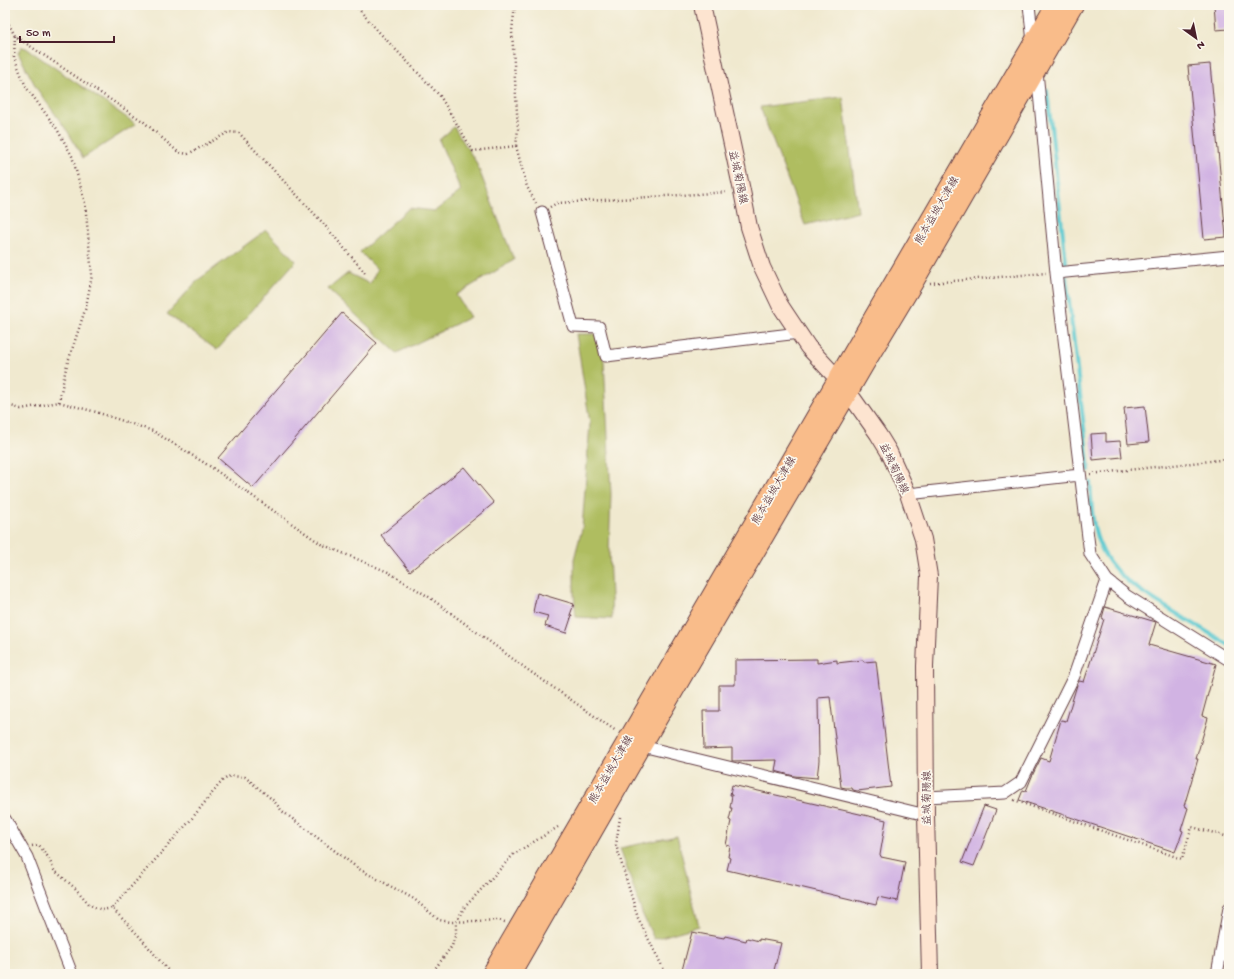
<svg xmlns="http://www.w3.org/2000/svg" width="1234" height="979" viewBox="0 0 1234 979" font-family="'Gochi Hand','Klee One',sans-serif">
<rect width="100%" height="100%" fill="#fbf7ec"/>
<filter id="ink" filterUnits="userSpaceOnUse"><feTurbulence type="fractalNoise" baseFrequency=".025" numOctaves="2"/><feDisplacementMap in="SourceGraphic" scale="8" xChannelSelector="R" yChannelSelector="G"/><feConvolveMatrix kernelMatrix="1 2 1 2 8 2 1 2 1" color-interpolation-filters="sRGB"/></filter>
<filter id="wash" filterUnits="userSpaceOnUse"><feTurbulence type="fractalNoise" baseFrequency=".012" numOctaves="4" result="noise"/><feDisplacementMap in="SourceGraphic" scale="16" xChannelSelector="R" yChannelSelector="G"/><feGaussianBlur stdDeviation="0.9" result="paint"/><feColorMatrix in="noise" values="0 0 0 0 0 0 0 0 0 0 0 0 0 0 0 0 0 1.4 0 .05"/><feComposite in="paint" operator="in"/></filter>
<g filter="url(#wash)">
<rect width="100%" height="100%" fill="#f0e9cf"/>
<path fill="#afbd60" stroke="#7c6e46" d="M22,47L26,48L136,124L83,158L68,132L37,89L18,53Z
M843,97L858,212L805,225L760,107Z
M454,127L476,162L514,260L456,295L470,317L397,353L328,289L348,273L370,284L377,269L360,252L409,208L435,211L461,191L439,140Z
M266,230L296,261L217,350L167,314L198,280Z
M576,334H598L604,361L611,494L609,553L612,619L576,617L574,594V559L582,529L590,423Z
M677,836L699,926L654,939L642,913L620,848Z"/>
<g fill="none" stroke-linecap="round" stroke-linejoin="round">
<path stroke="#5cc9d0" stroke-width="4" d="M1038,5V6
M1047,90L1066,263
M1066,276L1089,470
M1090,482C1092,502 1091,524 1099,543C1113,578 1144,593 1174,612C1192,623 1211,634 1229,645
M1225,974L1229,949"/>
</g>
<g id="blocks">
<path fill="#d1b3e3" d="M1214,5H1229V29L1216,30Z
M1210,64L1226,237L1204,239L1188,66Z
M342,313L377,343L253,488L218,458Z
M1145,406L1149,442L1128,444L1124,408Z
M1106,433V442L1120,441L1122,457L1093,460L1091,434Z
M464,467L494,503L410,571L381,535Z
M537,593L574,604L570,615H572L566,633L545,626L548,616L533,612Z
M1105,607L1156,622L1149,645L1216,664L1202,716L1208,718L1196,759H1198L1184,806L1188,808L1181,830L1183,831L1175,852L1019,800L1023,790L1026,791L1033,774L1041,758L1049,761L1061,720L1066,721L1077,685L1079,681L1084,682L1104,619L1102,618Z
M817,659V663L837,660V663L863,660L864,662L876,661L891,787L857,791L853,790L852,788H846L841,787L830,697L818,698L819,761L817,778L794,776L775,771L777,760L732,761V748L704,749L703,711H719V685H735V660Z
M732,785L886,820L880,855L881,856V857L905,862L897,901L878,897L876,905L727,870L730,858L728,857L730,846L726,845L731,821L729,820L732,808H730L732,795H730Z
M984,806L996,810L974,866L962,862Z
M692,932L724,938L725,936L746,941L747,938L759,941V939L781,943L773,974H681Z"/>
</g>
</g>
<g filter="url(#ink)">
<use href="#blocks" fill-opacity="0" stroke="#633d44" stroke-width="1"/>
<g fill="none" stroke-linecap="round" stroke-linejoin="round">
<g stroke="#633d44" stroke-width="13">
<path id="minor" d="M1029,5L1033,42
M1037,71L1056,273L1090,554L1107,580L1127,596L1229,660
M542,212L573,326L599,327L606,356L799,333
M1056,273L1229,256
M908,494L1080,475
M642,746L926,815
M926,797L1005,793L1021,782L1074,676L1107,580
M5,819L27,857L72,974
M1217,974L1229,908"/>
</g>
<g stroke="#633d44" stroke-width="18">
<path id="secondary" d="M702,5L742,191L749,227L762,267L780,305L808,347L838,379L849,393L878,434L889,452L908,494L923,539L929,576L925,666L926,815L930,974"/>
</g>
<g stroke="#633d44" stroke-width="20">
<path id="primary" d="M491,974L1055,5
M511,974L642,746L865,364L913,284L1074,5"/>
</g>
<path stroke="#633d44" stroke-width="2.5" stroke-dasharray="1 3" stroke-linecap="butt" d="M355,5L378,31L440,96L473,151L516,146L527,187L536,203
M515,5L512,31L518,129L516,146
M5,17L15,36L144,122L178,152L188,154L229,132L239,133L322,222L366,274
M15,36L14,57L26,87L57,129L72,156L85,203L92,275L86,307L66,368L59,402
M550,207L557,203L728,192
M930,283L1046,273
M5,404L21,409L59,402L96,412L153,431L211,467L321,544L388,572L429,597L528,670L616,731
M1090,474L1229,459
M1014,800L1182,859L1192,827L1229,837
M620,817L616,845L638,918L666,974
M32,846L39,845L48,857L54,870L75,888L90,905L102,910L112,908L140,937L171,974
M112,908L189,822L222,781L230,776L245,777L274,801L282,811L359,869L414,899L439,920L451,922L498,920L505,922
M431,974L452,946L456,933V922L464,908L514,854L558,827"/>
<use href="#minor" stroke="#fff" stroke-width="11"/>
<use href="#secondary" stroke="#fde4d0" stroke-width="16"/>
<use href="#primary" stroke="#f9bc8a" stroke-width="18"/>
</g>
</g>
<g text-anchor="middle" stroke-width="3.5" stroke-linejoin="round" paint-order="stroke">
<g font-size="11" fill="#4a1f2b" stroke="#fbf7ec">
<text transform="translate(739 177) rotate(78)" y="4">益城菊陽線</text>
<text transform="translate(936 210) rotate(-60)" y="4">熊本益城大津線</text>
<text transform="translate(895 468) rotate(65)" y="4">益城菊陽線</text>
<text transform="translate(773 490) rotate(-60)" y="4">熊本益城大津線</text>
<text transform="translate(610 769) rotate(-60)" y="4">熊本益城大津線</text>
<text transform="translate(926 798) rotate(-90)" y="4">益城菊陽線</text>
</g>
</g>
<rect width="1234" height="979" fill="none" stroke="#fbf7ec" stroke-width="20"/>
<g transform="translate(1196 38) rotate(147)" stroke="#fbf7ec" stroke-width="3" paint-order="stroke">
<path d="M0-3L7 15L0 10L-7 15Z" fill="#4a1f2b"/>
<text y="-6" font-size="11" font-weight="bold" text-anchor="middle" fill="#4a1f2b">N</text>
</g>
<path d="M20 36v6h94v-6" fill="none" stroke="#4a1f2b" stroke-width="2"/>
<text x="26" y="36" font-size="12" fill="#4a1f2b" stroke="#fbf7ec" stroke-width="3" paint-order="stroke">50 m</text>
</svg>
